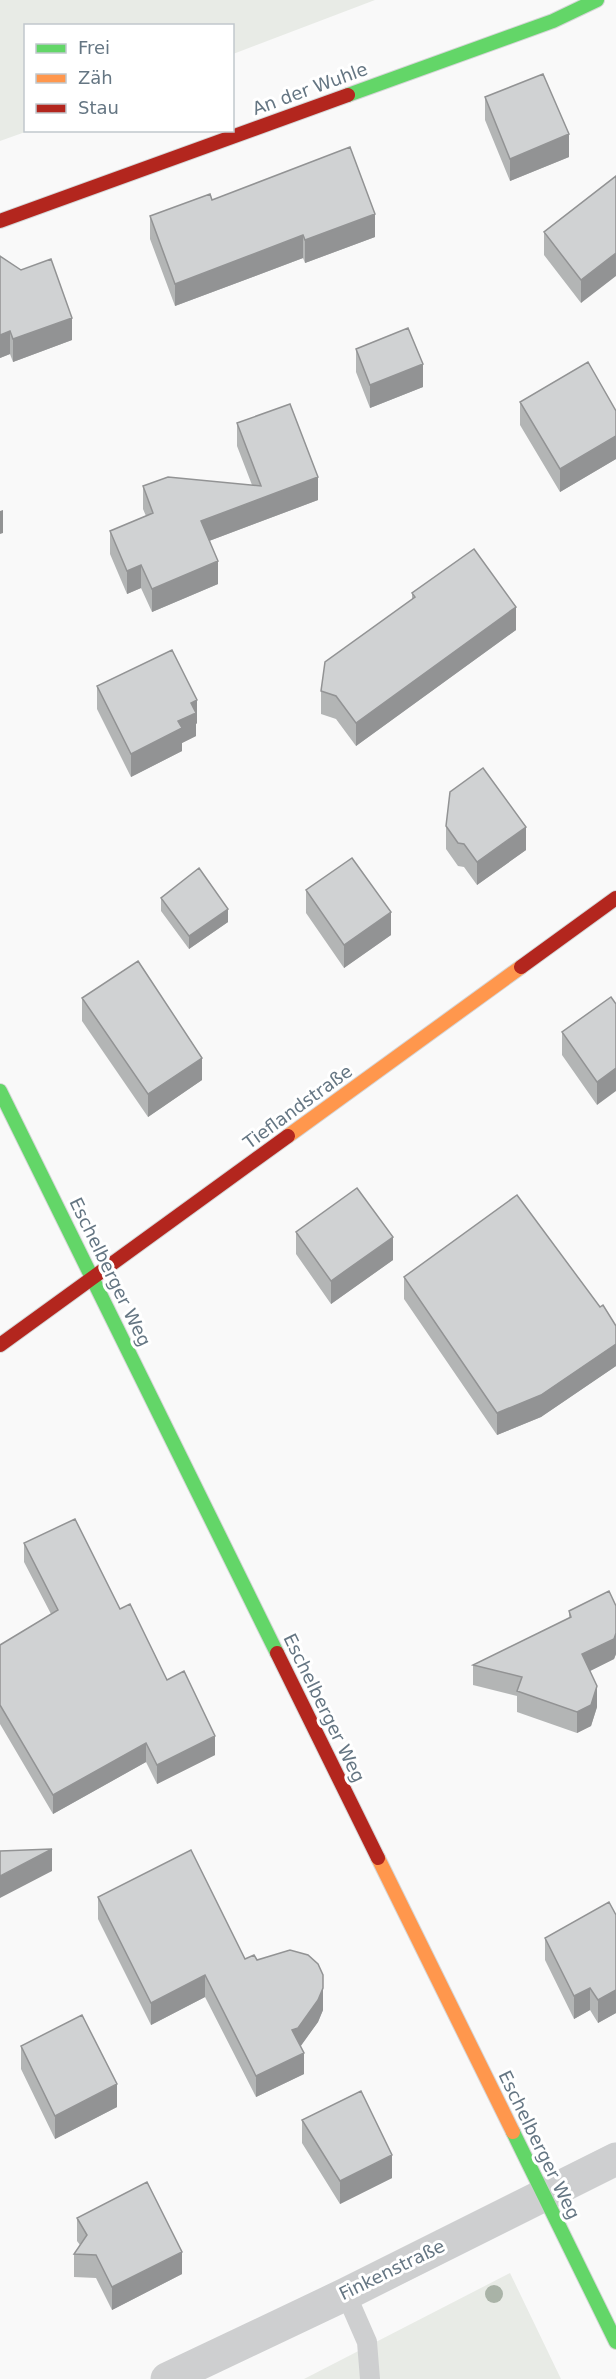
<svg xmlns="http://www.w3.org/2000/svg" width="616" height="2379" viewBox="0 0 616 2379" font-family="'DejaVu Sans',sans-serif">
<rect width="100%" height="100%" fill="#f9f9f9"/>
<path fill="#e8ebe6" d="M0,0H375L233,54L232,26H26V130L28,131L0,141Z
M510,2273L561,2379H304Z"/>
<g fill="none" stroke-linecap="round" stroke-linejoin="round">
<g stroke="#d5d6d7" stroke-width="16">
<path id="fast" d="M348,95L553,21L597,0
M0,1091L277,1653
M513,2132L616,2342"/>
</g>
<g stroke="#d5d6d7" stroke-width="16">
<path id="slow" d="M288,1136L521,967
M378,1858L513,2132"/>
</g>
<g stroke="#d5d6d7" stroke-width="16">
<path id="jam" d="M0,221L348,95
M521,967L616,898
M0,1345L288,1136
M277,1653L378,1858"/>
</g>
<path stroke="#cecfd0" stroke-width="20" d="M346,2294L367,2342L370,2379"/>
<path stroke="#cecfd0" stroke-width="33" d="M167,2379L346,2294L616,2159"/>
<use href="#fast" stroke="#63d668" stroke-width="14"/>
<use href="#slow" stroke="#ff974d" stroke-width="14"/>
<use href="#jam" stroke="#b3261e" stroke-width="14"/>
</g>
<circle fill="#a9b3a7" cx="494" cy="2294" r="9"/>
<path fill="#b3b5b5" d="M485,97L569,157L510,181L485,120Z
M616,176L581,303L544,255V232Z
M212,200L375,237L305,263L303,258L175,306L150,239V216Z
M0,256L72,340L13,362L10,354L0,358Z
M356,349L423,387L370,408L356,372Z
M520,402L616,411V459L560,492L520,425Z
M237,423L318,500L209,541L218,584L152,612L141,588L127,594L110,554V531L146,516L143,509V486L252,485L237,446Z
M412,593L516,630L356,746L336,719L321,714V691L412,599Z
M97,686L197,723L196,724V736L182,743V751L131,777L97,709Z
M446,826L526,850L477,885L464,867L458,866L446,849Z
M306,890L391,935L344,968L306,913Z
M161,898L228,922L189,949L161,911Z
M82,998L202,1080L148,1117L82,1021Z
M616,1004L597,1105L562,1055V1032Z
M296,1232L393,1260L331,1304L296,1254Z
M404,1277L600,1307L616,1326V1366L541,1417L497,1435L404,1299Z
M24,1543L120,1609L215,1755L157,1784L146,1762L53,1814L0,1724V1645L51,1614L24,1562Z
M616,1606V1654L614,1659L590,1671L597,1707L591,1726L577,1733L517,1712V1696L473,1685V1665L569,1619V1611Z
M98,1897L245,1959L257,1960L323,1975V2010L318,2022L300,2046L304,2074L256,2097L205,1997L151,2025L98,1919Z
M616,1915V2013L598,2023L590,2010L574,2019L545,1960V1938Z
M21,2046L117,2107L55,2139L21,2069Z
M302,2120L392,2178L340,2204L302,2143Z
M77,2218L182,2274L112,2310L96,2278L74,2277V2254L80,2245L77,2241Z"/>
<path fill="#929394" d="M569,134V157L510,181V159Z
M375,214V237L305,263V240Z
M303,235V258L175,306V284Z
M616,253V276L581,303V280Z
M72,318V340L13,362V339Z
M10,331V354L0,358V335Z
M423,364V387L370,408V385Z
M616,436V459L560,492V469Z
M318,477V500L201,544V521Z
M3,510V533L0,534V511Z
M218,561V584L152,612V589Z
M141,565V588L127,594V571Z
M516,607V630L356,746V723Z
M197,700V723L196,724V736L182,743V751L131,777V754L178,721L191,703Z
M526,827V850L477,885V862Z
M228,909V922L189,949V936Z
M391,912V935L344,968V945Z
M202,1058V1080L148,1117V1094Z
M616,1068V1091L597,1105V1082Z
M393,1237V1260L331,1304V1281Z
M616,1344V1366L541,1417L497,1435V1413Z
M616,1633V1654L614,1659L582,1675V1654Z
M597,1686V1707L591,1726L577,1733V1712Z
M215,1736V1755L157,1784V1765Z
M146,1743V1762L53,1814V1795Z
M52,1849V1871L0,1898V1876Z
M205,1975V1997L151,2025V2003Z
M323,1988V2010L318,2022L298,2050L292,2030Z
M590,1988V2010L574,2019V1996Z
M616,1990V2013L598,2023V2000Z
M304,2053V2074L256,2097V2076Z
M117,2084V2107L55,2139V2116Z
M392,2155V2178L340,2204V2181Z
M182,2252V2274L112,2310V2287Z"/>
<path fill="#d0d2d3" stroke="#929394" stroke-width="1.5" d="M543,74L569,134L510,159L485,97Z
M350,147L375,214L305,240L303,235L175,284L150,216L210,194L212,200Z
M616,176V253L581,280L544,232Z
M0,256L21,270L51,259L72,318L13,339L10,331L0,335Z
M408,328L423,364L370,385L356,349Z
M588,362L616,411V436L560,469L520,402Z
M290,404L318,477L201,521L218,561L152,589L141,565L127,571L110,531L153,513L143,486L168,477L261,486L237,423Z
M474,549L516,607L356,723L336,696L321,691L325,662L415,597L412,593Z
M172,650L197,700L191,703L196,713L178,721L182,728L131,754L97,686Z
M483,768L526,827L477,862L464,844L458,843L446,826L450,792Z
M352,858L391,912L344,945L306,890Z
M199,868L228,909L189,936L161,898Z
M138,961L202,1058L148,1094L82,998Z
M611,997L616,1004V1068L597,1082L562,1032Z
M357,1188L393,1237L331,1281L296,1232Z
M517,1195L600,1307L603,1305L616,1326V1344L541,1395L497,1413L404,1277Z
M75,1519L120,1609L130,1604L167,1680L184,1671L215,1736L157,1765L146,1743L53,1795L0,1705V1645L58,1610L24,1543Z
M609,1591L616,1606V1633L614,1639L582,1654L597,1686L591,1705L577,1712L517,1691L522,1677L473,1665L571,1617L569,1611Z
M52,1849L0,1876V1851Z
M191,1850L245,1959L254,1955L257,1960L290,1950L308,1955L318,1964L323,1975V1988L318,2000L298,2028L292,2030L304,2053L256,2076L205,1975L151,2003L98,1897Z
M609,1902L616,1915V1990L598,2000L590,1988L574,1996L545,1938Z
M82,2015L117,2084L55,2116L21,2046Z
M361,2091L392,2155L340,2181L302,2120Z
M147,2182L182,2252L112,2287L96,2255L74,2254L87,2235L77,2218Z"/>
<g text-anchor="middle" stroke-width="6" stroke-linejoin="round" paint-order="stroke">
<g font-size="18" fill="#657683" stroke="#fff">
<text transform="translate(310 89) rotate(-20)" y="6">An der Wuhle</text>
<text transform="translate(298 1107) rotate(-36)" y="6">Tieflandstraße</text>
<text transform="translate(110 1272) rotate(64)" y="6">Eschelberger Weg</text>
<text transform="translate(324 1708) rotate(64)" y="6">Eschelberger Weg</text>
<text transform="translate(539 2145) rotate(64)" y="6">Eschelberger Weg</text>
<text transform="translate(392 2270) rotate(-26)" y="6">Finkenstraße</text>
</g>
</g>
<rect x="24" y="24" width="210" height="108" fill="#ffffff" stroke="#c1c8cd" stroke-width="1.5"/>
<rect x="36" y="44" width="30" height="9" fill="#63d668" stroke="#c1c8cd" stroke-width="1.5"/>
<text x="78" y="54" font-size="18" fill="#657683">Frei</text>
<rect x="36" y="74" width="30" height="9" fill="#ff974d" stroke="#c1c8cd" stroke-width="1.5"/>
<text x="78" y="84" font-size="18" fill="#657683">Zäh</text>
<rect x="36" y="104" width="30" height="9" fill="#b3261e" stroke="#c1c8cd" stroke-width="1.5"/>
<text x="78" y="114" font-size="18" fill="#657683">Stau</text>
</svg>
